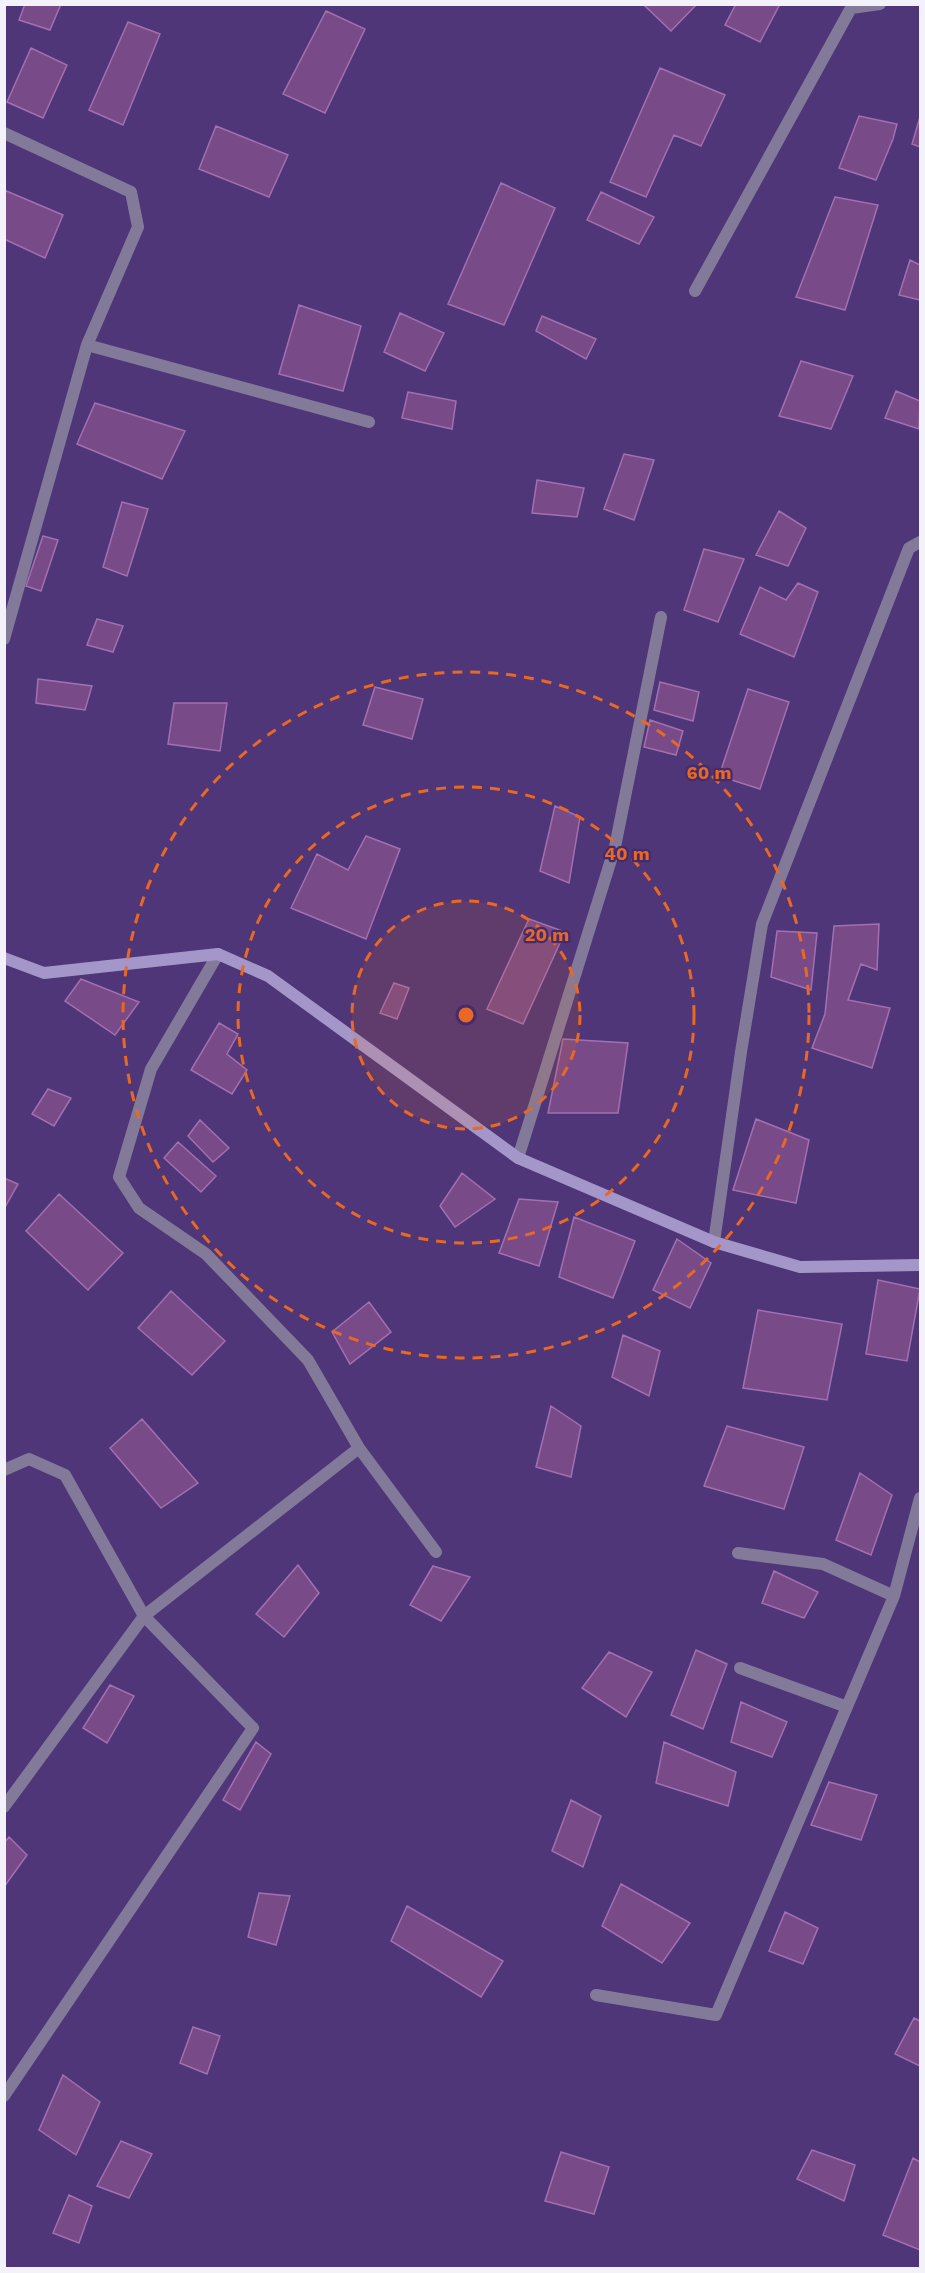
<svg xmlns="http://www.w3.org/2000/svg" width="925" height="2273" viewBox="0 0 925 2273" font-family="'Work Sans',sans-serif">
<rect width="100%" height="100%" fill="#4e3678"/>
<path fill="#794a88" stroke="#a270b1" stroke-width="1.5" d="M25,4H61L50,30L19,20Z
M647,4H697L671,31L645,6Z
M736,4H780L760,42L725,25Z
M326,11L365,29L325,113L283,94Z
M128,22L160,34L123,125L89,110Z
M31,48L67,65L43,118L7,102Z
M660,68L725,95L701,146L674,135L646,197L610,182Z
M859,116L897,124L893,139L876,180L839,168Z
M920,117V147L912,144Z
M216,126L288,155L269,197L199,169Z
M501,183L555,208L504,325L448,304Z
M4,190L63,215L45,258L4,239Z
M601,192L654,217L639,244L587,220Z
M835,197L878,205L845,310L796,297Z
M910,260L920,265V300L899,295Z
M299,305L361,326L343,391L279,374Z
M400,313L444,333L425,371L384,352Z
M542,316L596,339L586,359L536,331Z
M801,361L853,376L831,429L779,416Z
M896,391L920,401L919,429L885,418Z
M408,392L456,401L452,429L402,418Z
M95,403L185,431L162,479L77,444Z
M624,454L654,460L634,520L604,509Z
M537,480L584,488L577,517L532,513Z
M122,502L148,509L127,576L103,567Z
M779,511L806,528L788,566L756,555Z
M43,536L58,540L41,591L26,586Z
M704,549L744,559L718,622L684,610Z
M798,583L818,592L794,657L740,634L760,587L786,600Z
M97,619L123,626L113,652L87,645Z
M38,679L92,686L85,710L36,703Z
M660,682L699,692L693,721L654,710Z
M375,687L423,699L412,739L363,725Z
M748,689L789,702L760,789L719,776Z
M174,703H227L220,751L168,744Z
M650,720L683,731L676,755L644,747Z
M555,806L580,817L569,883L540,871Z
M366,836L400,849L366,939L291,908L317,854L348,870Z
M529,919L565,932L523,1024L487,1009Z
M879,924L877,970L861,964L848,1000L890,1008L872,1068L812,1048L825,1014L834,926Z
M777,931L817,933L811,990L771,977Z
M81,979L139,1002L115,1035L65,1001Z
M394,983L409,988L397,1019L380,1013Z
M219,1023L238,1034L227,1054L247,1070L232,1094L191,1070Z
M563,1039L628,1043L618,1113H548Z
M48,1089L71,1098L54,1126L32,1114Z
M756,1119L809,1140L796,1203L733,1190Z
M200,1120L229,1148L213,1162L188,1136Z
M178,1142L216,1176L201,1192L164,1158Z
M462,1173L495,1199L455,1227L440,1206Z
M4,1178L18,1184L4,1209Z
M59,1194L123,1253L88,1290L26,1231Z
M519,1199L558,1202L539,1266L499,1253Z
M574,1217L635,1241L613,1298L559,1277Z
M677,1239L711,1263L690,1308L653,1290Z
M878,1280L920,1289L907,1361L866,1354Z
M171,1291L225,1341L192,1375L138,1328Z
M369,1302L391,1332L350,1364L332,1332Z
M758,1310L842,1324L827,1400L743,1388Z
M623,1335L660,1351L649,1396L612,1377Z
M551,1406L581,1426L571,1477L536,1467Z
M142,1419L198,1483L161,1508L110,1448Z
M727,1426L804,1447L784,1509L704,1486Z
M860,1473L892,1495L871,1555L836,1540Z
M298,1565L319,1593L284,1637L256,1614Z
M433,1566L470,1577L441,1621L410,1605Z
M774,1571L818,1592L804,1618L762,1603Z
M696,1650L727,1664L703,1729L671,1715Z
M609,1652L652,1672L626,1717L582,1688Z
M110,1685L134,1696L107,1743L83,1728Z
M741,1702L787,1722L772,1757L731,1742Z
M256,1742L271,1754L240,1810L223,1800Z
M664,1742L736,1772L728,1806L656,1783Z
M829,1782L877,1795L861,1840L811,1825Z
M571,1800L601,1816L583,1867L552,1851Z
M9,1837L27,1855L4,1887V1843Z
M621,1884L690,1923L662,1963L602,1926Z
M259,1893L290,1896L276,1945L248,1937Z
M407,1906L503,1961L481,1997L391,1941Z
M785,1912L818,1928L803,1964L769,1951Z
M914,2018L920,2021V2066L895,2054Z
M193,2027L220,2036L207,2074L180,2063Z
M63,2075L100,2102L76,2155L39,2130Z
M121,2141L152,2154L129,2198L97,2186Z
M812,2150L855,2165L844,2201L797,2179Z
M561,2152L609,2167L594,2214L545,2201Z
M913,2158L920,2162V2250L883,2235Z
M69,2195L92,2206L79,2243L53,2233Z"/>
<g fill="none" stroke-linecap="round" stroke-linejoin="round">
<path stroke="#837a9a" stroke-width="12" d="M4,133L131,192L138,227L87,345L4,639
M695,291L851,8L880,4
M87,345L369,422
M218,954L151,1069L119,1177L139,1208L206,1254L308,1360L359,1448L436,1552
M518,1158L615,847L661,617
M714,1242L741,1052L762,924L909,548L920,542
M4,1470L29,1459L65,1475L144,1616L253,1728L4,2096
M738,1553L823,1564L894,1596
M740,1668L847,1707
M4,1807L144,1616L359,1448
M596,1995L716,2015L894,1596L920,1498"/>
<path stroke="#a596c9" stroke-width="12" d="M4,958L44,973L218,954L268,976L518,1158L714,1242L800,1267L920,1265"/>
</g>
<circle cx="466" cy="1015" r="114" fill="#e96824" fill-opacity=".12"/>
<g fill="none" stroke="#e96824" stroke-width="3" stroke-dasharray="10 8">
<circle cx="466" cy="1015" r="114"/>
<circle cx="466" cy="1015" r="228"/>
<circle cx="466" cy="1015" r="343"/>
</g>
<circle cx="466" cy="1015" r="9" fill="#e96824" stroke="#442b6c" stroke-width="3"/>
<g font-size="18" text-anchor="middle" font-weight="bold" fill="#e96824" stroke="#442b6c" stroke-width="4.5" stroke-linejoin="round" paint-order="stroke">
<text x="709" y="779">60 m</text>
<text x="627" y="860">40 m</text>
<text x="547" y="941">20 m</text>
</g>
<rect width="925" height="2273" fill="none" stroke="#f3f1f9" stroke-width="12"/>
</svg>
